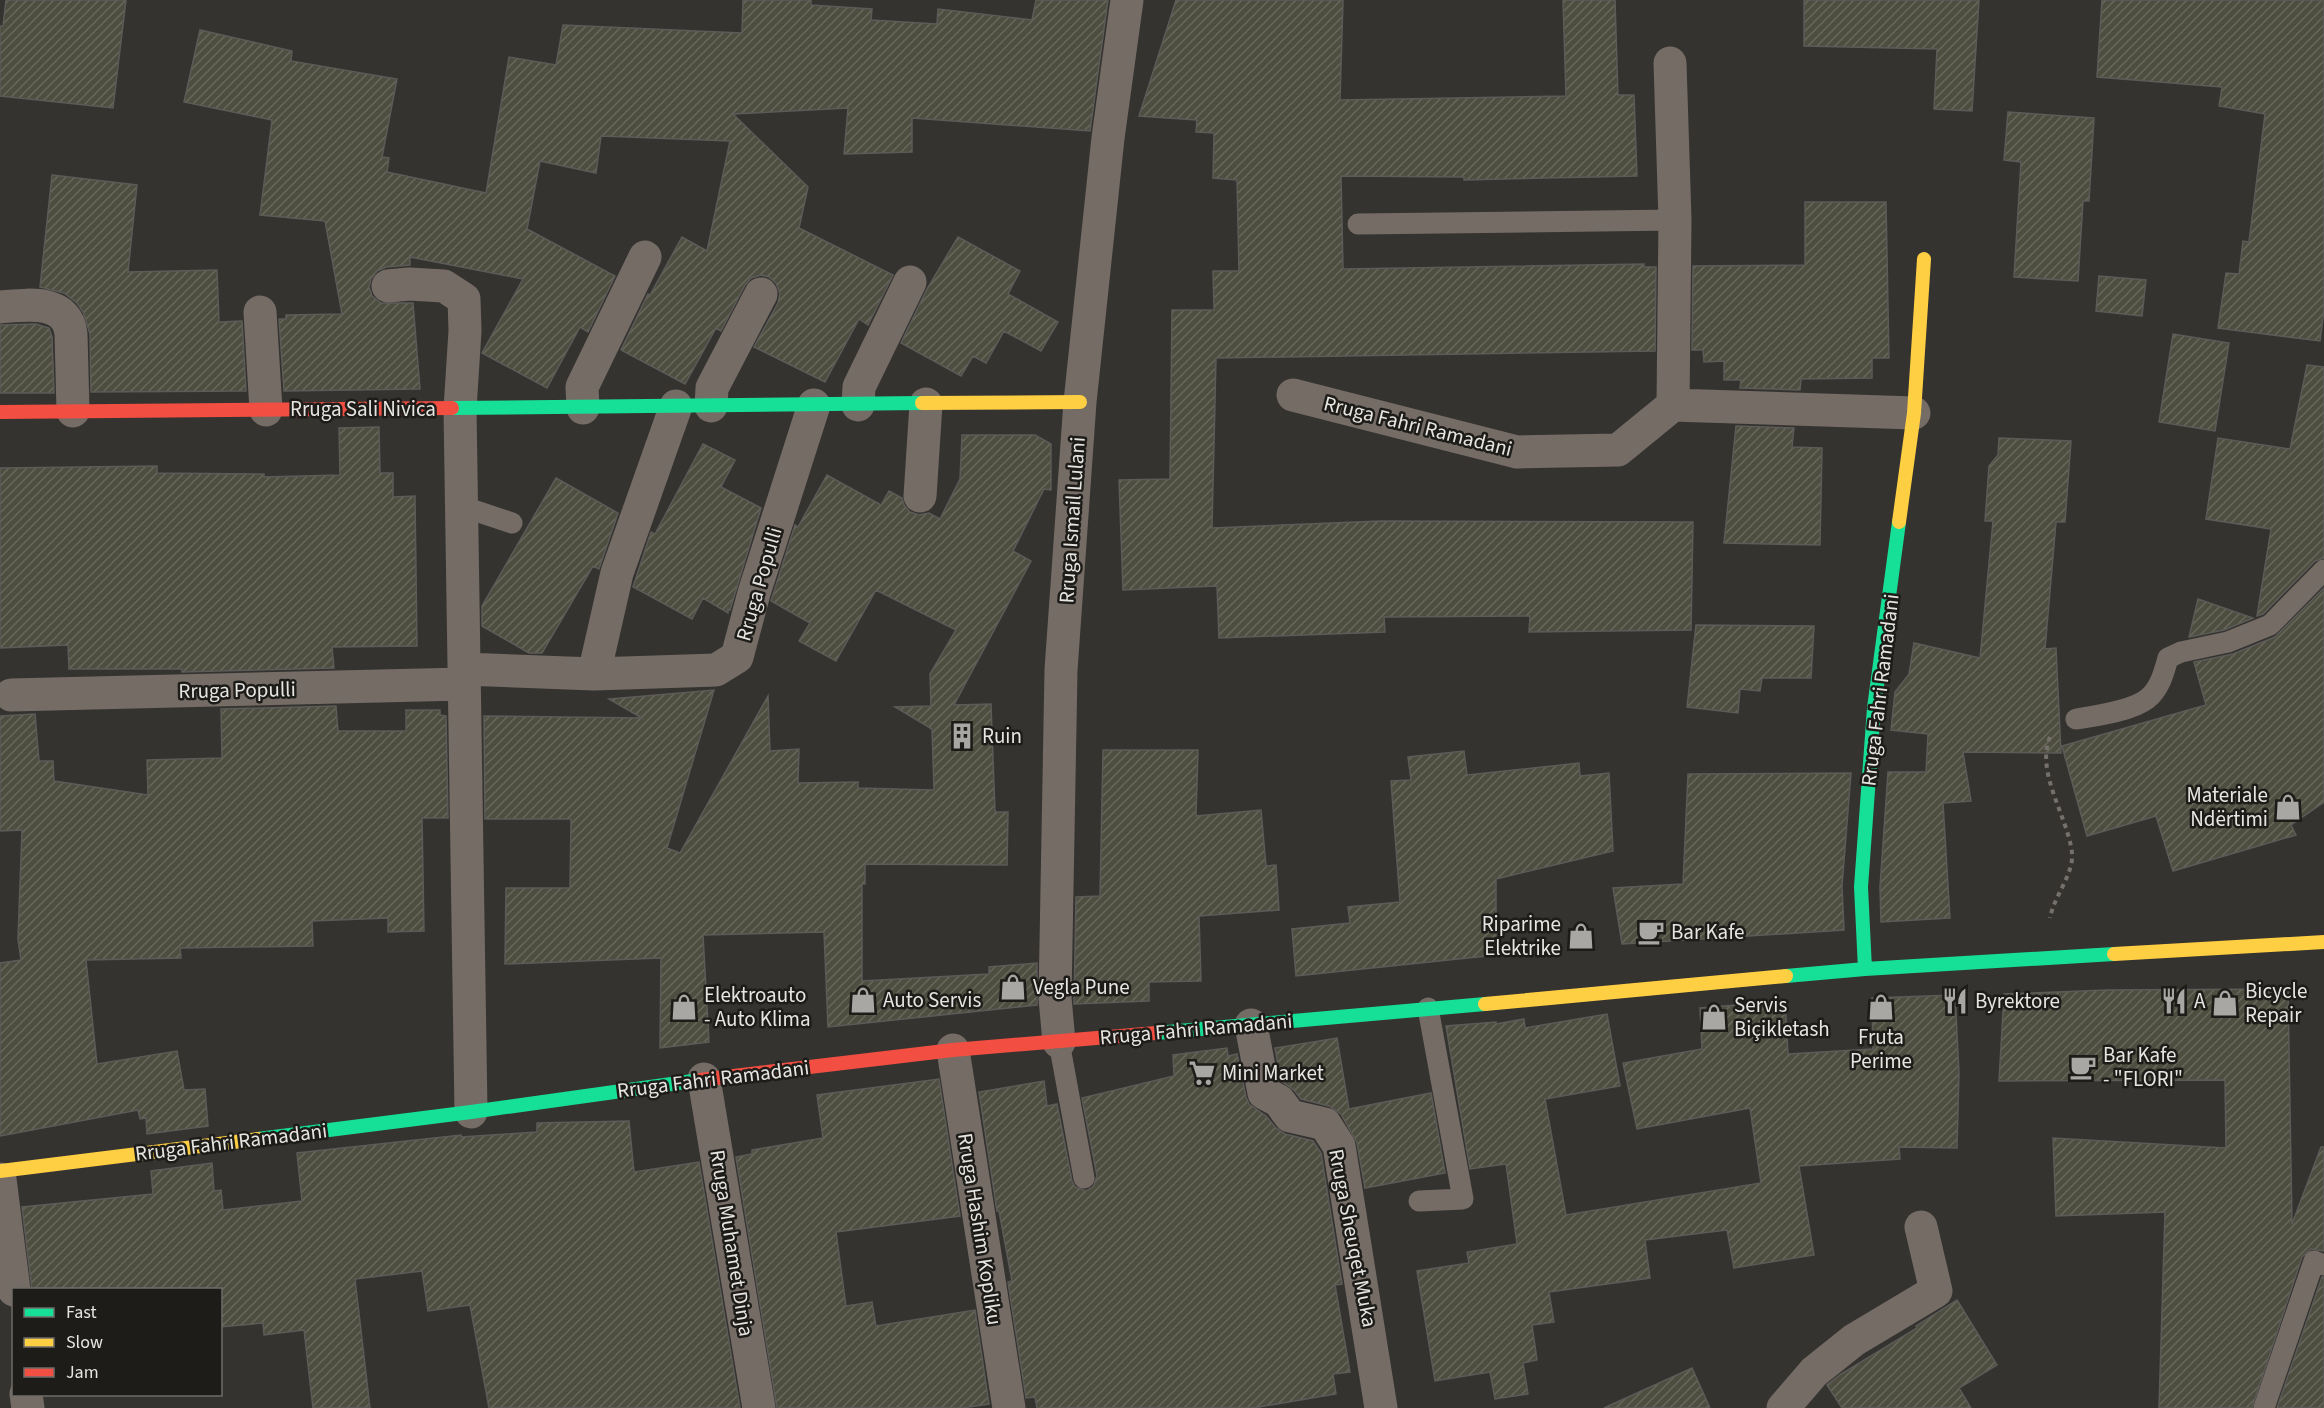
<svg xmlns="http://www.w3.org/2000/svg" width="2324" height="1408" viewBox="0 0 2324 1408" font-family="'Source Sans 3',sans-serif">
<defs>
<pattern id="building-hatch" width="6" height="6" patternUnits="userSpaceOnUse" patternTransform="scale(1.5)"><rect width="6" height="6" fill="#4d4e40"/><path d="M-1 1l2-2M0 6l6-6M5 7l2-2" fill="none" stroke="#67675b"/></pattern>
</defs>
<rect width="100%" height="100%" fill="#353330"/>
<path fill="url(#building-hatch)" stroke="#5c5b58" stroke-width="1.5" d="M6,0H126L113,108L0,96V26H3Z
M743,0H811V5L872,9L871,20L937,24L938,9L1032,20L1036,0H1108L1090,131L912,118V152L844,154L848,108L733,114L808,187L799,228L893,275L868,325L859,319L825,382L754,347L778,303L780,294L776,283L769,277L761,275L751,278L745,285L721,331L716,328L685,384L621,350L648,294L650,295L682,237L707,251L730,141L601,136L596,173L540,161L527,229L615,276L588,332L580,327L547,388L482,353L523,279L410,257V265L386,267L377,271L371,279L369,287L372,296L381,303H413L420,389L284,391L279,319H286V315L342,314L325,221L260,215L272,120L184,102L200,30L292,51L291,61L397,79L382,157L389,158L387,172L486,193L509,57L556,65L563,25L742,33Z
M1176,0H1343L1340,100L1566,96L1563,0H1615L1618,95H1634L1637,176L1464,180V177L1341,176L1343,269L1644,264V267H1656L1655,351L1216,358L1212,528L1380,521L1693,522L1691,630L1529,632L1530,616L1384,617L1385,632L1219,638L1217,586L1123,590L1119,480L1170,479L1172,310H1214L1213,271H1239L1237,180L1213,178L1214,133L1196,132L1197,120L1139,116Z
M1804,0H1979L1972,111L1934,109L1937,49L1804,46Z
M2102,0H2324V310L2320,341L2218,328L2226,273L2239,274L2243,241L2249,242L2265,114L2219,106L2222,87L2097,77Z
M2008,112L2094,118L2089,201H2083L2078,281L2014,277L2021,162L2004,160Z
M52,175L137,185L128,272L217,270L219,322L242,321L246,391L91,392L90,334L83,312L77,303L64,293L40,287Z
M1805,202H1886L1889,358H1872V378L1801,379L1800,390L1740,388L1741,380H1724V361L1704,362L1703,350H1692L1693,266L1805,265Z
M958,237L1020,271L1008,294L1058,322L1041,351L1004,331L986,363L973,356L961,376L901,343L927,289Z
M2099,276L2146,280L2142,316L2096,311Z
M36,324L49,328L52,337L54,393H0V325Z
M2173,334L2229,343L2215,431L2159,422Z
M2307,365L2324,367V558L2315,561L2263,614L2257,616L2271,529L2206,519L2218,438L2290,449Z
M1736,426L1794,428L1792,447L1822,448L1820,545L1724,543Z
M379,427L380,473H393V497L415,496L417,646L332,647L334,668L182,672V669H69L68,645L0,648V468L157,466V473L264,474V477L340,475L339,428Z
M962,435H1035L1051,444V490L1044,489L1013,551L1031,561L954,705L991,704L995,812H1008L1007,865L865,864V884H862V981L989,974V967L1037,963V1005L828,1027L824,932L703,935L709,1042L660,1048L661,958L505,964L506,888H570L571,819H485L484,716L642,718L609,699L714,690L667,848L680,853L768,696L770,751L799,749L798,783L858,782V788L934,790L932,729L895,707L931,706L930,674L956,630L876,590L836,661L799,641L810,623L771,601L795,525L798,527L827,475L881,505L889,491L902,498L904,505L910,512L919,515L929,513L940,519L960,479Z
M1999,438L2071,441L2065,522H2056L2045,649L2056,648L2061,753L1963,752L1971,801L1943,803L1950,918L1881,922L1880,887L1888,772H1926L1928,734L1891,730L1895,692L1909,674L1914,643L1980,658L1993,521H1985L1989,466L1998,455Z
M703,444L735,460L721,487L761,508L730,610L728,609V613L703,598L692,619L633,587L651,532L655,534Z
M556,478L618,513L599,569L593,566L542,653H529L482,626V606Z
M2324,588V802L2291,825L2296,835L2173,871L2156,816L2087,836L2062,746L2206,705L2194,662L2233,654L2275,637Z
M2198,599L2253,618L2224,630L2189,637Z
M1696,625L1814,626L1811,678H1762L1760,691L1740,689L1738,713L1687,707Z
M336,706L338,731H406V710H440V715L446,716L448,818H422L424,931L388,932V918L312,921L313,946L180,948L181,958L86,960L97,1064L177,1051L184,1090L205,1089L208,1126L147,1134L146,1118L140,1119L138,1110L0,1136V963L21,960L18,939L22,830L0,831V716L35,714L39,761H53L54,781L148,795L147,760L222,758L221,709Z
M1103,750H1198L1196,816L1261,810L1266,866L1276,865L1279,910L1199,916L1201,981L1149,982V1001L1074,1004L1076,897L1100,896Z
M1464,751L1467,775L1579,763L1580,776L1609,773L1613,851L1496,879V955L1296,976L1292,929L1350,923L1348,907L1400,902L1391,781L1411,780L1408,757Z
M1851,773L1842,886L1844,930L1622,944L1613,888L1683,884L1688,774Z
M2288,989L2292,1224L2321,1147H2324V1251L2311,1249L2302,1257L2252,1408H2159L2165,1212L2056,1216L2053,1138L2226,1148L2225,1080L1999,1081L2004,994L2107,990Z
M1955,995L1959,1073L1957,1148L1899,1147L1900,1159L1799,1166L1814,1255L1734,1268L1727,1230L1645,1240L1650,1278L1549,1292L1554,1322L1532,1325L1537,1360L1523,1363L1528,1394L1495,1399L1490,1372L1435,1381L1417,1271L1469,1263L1467,1252L1517,1244L1506,1164L1470,1169L1446,1026L1496,1022V1024L1524,1019L1525,1028L1607,1014L1620,1086L1545,1099L1566,1215L1761,1183L1750,1108L1637,1129L1623,1063L1702,1049L1700,1008L1785,1001L1788,1054L1873,1049L1872,998Z
M1337,1038L1349,1109L1431,1093L1445,1173L1365,1188L1357,1143L1341,1114L1329,1106L1301,1099L1294,1090L1281,1081L1275,1048Z
M1227,1048L1228,1056L1237,1054L1246,1097L1249,1104L1266,1116L1275,1127L1285,1134L1313,1141L1321,1153L1342,1284L1335,1285L1350,1372L1333,1374L1336,1394L1253,1408H1037L1035,1397L1026,1398L1008,1282L1012,1281L999,1211H997L979,1092L1044,1081L1047,1106L1057,1104L1072,1181L1075,1187L1086,1191L1093,1187L1097,1176L1082,1098L1174,1076L1173,1055Z
M939,1079L960,1216L836,1232L846,1306L872,1302L876,1326L975,1310L989,1404L963,1408H777L736,1157L752,1154V1150L823,1138L817,1095Z
M629,1121L634,1172L699,1162L740,1408H489L470,1305L428,1311L422,1271L355,1279L370,1408H313L304,1330L264,1335L263,1323L220,1327V1290H32L22,1207L153,1194L151,1171L212,1163L214,1191L221,1190L223,1210L302,1201L297,1153L461,1135V1137L537,1132V1123Z
M2322,1277H2324V1408H2277Z
M1957,1300L1997,1365L1959,1388L1971,1408H1842L1827,1385L1841,1374L1917,1328L1916,1326Z
M1692,1368L1710,1408H1604Z"/>
<g fill="none" stroke-linecap="round" stroke-linejoin="round">
<path stroke="#76706c" stroke-width="4" stroke-dasharray="4.5 4.5" stroke-linecap="butt" d="M2050,737C2035,772 2068,817 2072,853C2074,874 2054,896 2050,918"/>
<path stroke="#756c66" stroke-width="21" d="M1358,224L1675,220
M461,506L512,523
M2076,719C2095,716 2132,711 2147,699C2160,689 2164,672 2168,658L2181,652L2228,642L2270,625L2324,570
M1059,1042L1084,1178
M1419,1201L1463,1199L1428,1008
M2264,1408L2314,1261L2324,1265"/>
<path stroke="#756c66" stroke-width="33" d="M1670,63L1675,220L1673,405L1914,413
M388,286L409,284L444,286L464,299L465,331L460,409L471,1112
M0,307C26,305 67,298 71,334L73,411
M260,312L266,410
M1293,395L1517,452L1618,450L1673,405
M858,405L859,387L910,282
M711,406L712,388L761,294
M583,408L582,387L645,257
M920,496L926,404
M464,669L594,674L716,670L737,657L754,593L814,405
M594,674L617,573L676,406
M11,695L464,684
M1251,1025L1264,1093L1279,1101L1290,1116L1325,1124L1339,1146L1381,1408
M1059,1042L1055,998L1061,670L1080,402L1108,138L1127,0
M953,1050L1009,1408
M704,1079L759,1408
M0,1179L14,1290
M26,1394L28,1408
M1783,1408L1814,1372L1854,1340L1936,1291L1921,1227"/>
<path stroke="#16e098" stroke-width="14" d="M452,408L922,403
M1865,969L1861,887L1874,708L1899,522
M1786,976L1865,969L2114,954
M1156,1033L1485,1004
M258,1139L471,1112L700,1080"/>
<path stroke="#ffcf43" stroke-width="14" d="M922,403L1080,402
M1899,522L1914,413L1924,259
M2114,954L2324,942
M1485,1004L1786,976
M0,1171L258,1139"/>
<path stroke="#f24e42" stroke-width="14" d="M0,412L452,408
M700,1080L953,1050L1156,1033"/>
</g>
<defs>
<g id="building-bare" transform="scale(2.07)"><path d="M-4-6H4V6H1V3H-1V6H-4ZM-2.5-4.3h1.7v1.8h-1.7ZM.8-4.3h1.7v1.8H.8ZM-2.5-1h1.7V.8h-1.7ZM.8-1h1.7V.8H.8Z" fill="#a9a7a3" stroke="#1d1c19" stroke-width="2.5" paint-order="stroke"/></g>
<g id="shop-bare" transform="scale(2.07)"><path d="M-5-2.5h2.3a2.7 3.5 0 0 1 5.4 0H5L5.5 6h-11ZM-1.5-2.5h3a1.5 2.3 0 0 0-3 0Z" fill="#a9a7a3" stroke="#1d1c19" stroke-width="2.5" paint-order="stroke"/></g>
<g id="cafe-bare" transform="scale(2.07)"><path d="M-5.5-4.5H6V0H3Q3 3.5 0 3.5H-2.5Q-5.5 3.5-5.5 0ZM3-3.2v2h1.7v-2ZM-6 4.5H4V6H-6Z" fill="#a9a7a3" stroke="#1d1c19" stroke-width="2.5" paint-order="stroke"/></g>
<g id="restaurant-bare" transform="scale(2.07)"><path d="M-5-6h1v4h1v-4h1v4h1v-4h1v5L-1.5 .5V6h-2V.5L-5-1ZM5-6V6H3V1.5H1.5Q1.5-4 5-6Z" fill="#a9a7a3" stroke="#1d1c19" stroke-width="2.5" paint-order="stroke"/></g>
<g id="supermarket-bare" transform="scale(2.07)"><path d="M-6-5.5h2.5l.6 2H6L4.5 2H-2.5L-4.4-4H-6ZM-1.5 3.2a1.3 1.3 0 1 0 .1 0ZM3 3.2a1.3 1.3 0 1 0 .1 0Z" fill="#a9a7a3" stroke="#1d1c19" stroke-width="2.5" paint-order="stroke"/></g>
</defs>
<g fill-rule="evenodd">
<use href="#building-bare" x="962" y="736"/>
<use href="#shop-bare" x="2288" y="807"/>
<use href="#cafe-bare" x="1651" y="932"/>
<use href="#shop-bare" x="1581" y="936"/>
<use href="#shop-bare" x="1013" y="987"/>
<use href="#shop-bare" x="863" y="1000"/>
<use href="#restaurant-bare" x="1955" y="1001"/>
<use href="#restaurant-bare" x="2174" y="1001"/>
<use href="#shop-bare" x="2225" y="1003"/>
<use href="#shop-bare" x="684" y="1007"/>
<use href="#shop-bare" x="1881" y="1007"/>
<use href="#shop-bare" x="1714" y="1017"/>
<use href="#cafe-bare" x="2083" y="1067"/>
<use href="#supermarket-bare" x="1202" y="1073"/>
</g>
<g text-anchor="middle" stroke-width="5" stroke-linejoin="round" paint-order="stroke">
<g font-size="21" fill="#e7e5e1" stroke="#1d1c19">
<text x="363" y="416">Rruga Sali Nivica</text>
<text transform="translate(1418 426) rotate(14)" y="7">Rruga Fahri Ramadani</text>
<text transform="translate(1072 520) rotate(-86)" y="7">Rruga Ismail Lulani</text>
<text transform="translate(759 584) rotate(-74)" y="7">Rruga Populli</text>
<text transform="translate(237 690) rotate(-1)" y="7">Rruga Populli</text>
<text transform="translate(1880 690) rotate(-83)" y="7">Rruga Fahri Ramadani</text>
<text transform="translate(1196 1029) rotate(-5)" y="7">Rruga Fahri Ramadani</text>
<text transform="translate(713 1079) rotate(-7)" y="7">Rruga Fahri Ramadani</text>
<text transform="translate(231 1142) rotate(-7)" y="7">Rruga Fahri Ramadani</text>
<text transform="translate(980 1229) rotate(81)" y="7">Rruga Hashim Kopliku</text>
<text transform="translate(1353 1238) rotate(79)" y="7">Rruga Sheuqet Muka</text>
<text transform="translate(732 1243) rotate(81)" y="7">Rruga Muhamet Dinja</text>
</g>
<g font-size="21" fill="#e7e5e1" stroke="#1d1c19" text-anchor="start">
<text x="982" y="743">Ruin</text>
<text x="2268" y="802" text-anchor="end">Materiale<tspan x="2268" dy="24">Ndërtimi</tspan></text>
<text x="1561" y="931" text-anchor="end">Riparime<tspan x="1561" dy="24">Elektrike</tspan></text>
<text x="1671" y="939">Bar Kafe</text>
<text x="1033" y="994">Vegla Pune</text>
<text x="2245" y="998">Bicycle<tspan x="2245" dy="24">Repair</tspan></text>
<text x="704" y="1002">Elektroauto<tspan x="704" dy="24">- Auto Klima</tspan></text>
<text x="883" y="1007">Auto Servis</text>
<text x="1975" y="1008">Byrektore</text>
<text x="2194" y="1008">A</text>
<text x="1734" y="1012">Servis<tspan x="1734" dy="24">Biçikletash</tspan></text>
<text x="1881" y="1044" text-anchor="middle">Fruta<tspan x="1881" dy="24">Perime</tspan></text>
<text x="2103" y="1062">Bar Kafe<tspan x="2103" dy="24">- "FLORI"</tspan></text>
<text x="1222" y="1080">Mini Market</text>
</g>
</g>
<rect x="12" y="1288" width="210" height="108" fill="#1d1c19" stroke="#6e6c69" stroke-width="1.5"/>
<rect x="24" y="1308" width="30" height="9" fill="#16e098" stroke="#6e6c69" stroke-width="1.5"/>
<text x="66" y="1318" font-size="18" fill="#e7e5e1">Fast</text>
<rect x="24" y="1338" width="30" height="9" fill="#ffcf43" stroke="#6e6c69" stroke-width="1.5"/>
<text x="66" y="1348" font-size="18" fill="#e7e5e1">Slow</text>
<rect x="24" y="1368" width="30" height="9" fill="#f24e42" stroke="#6e6c69" stroke-width="1.5"/>
<text x="66" y="1378" font-size="18" fill="#e7e5e1">Jam</text>
</svg>
